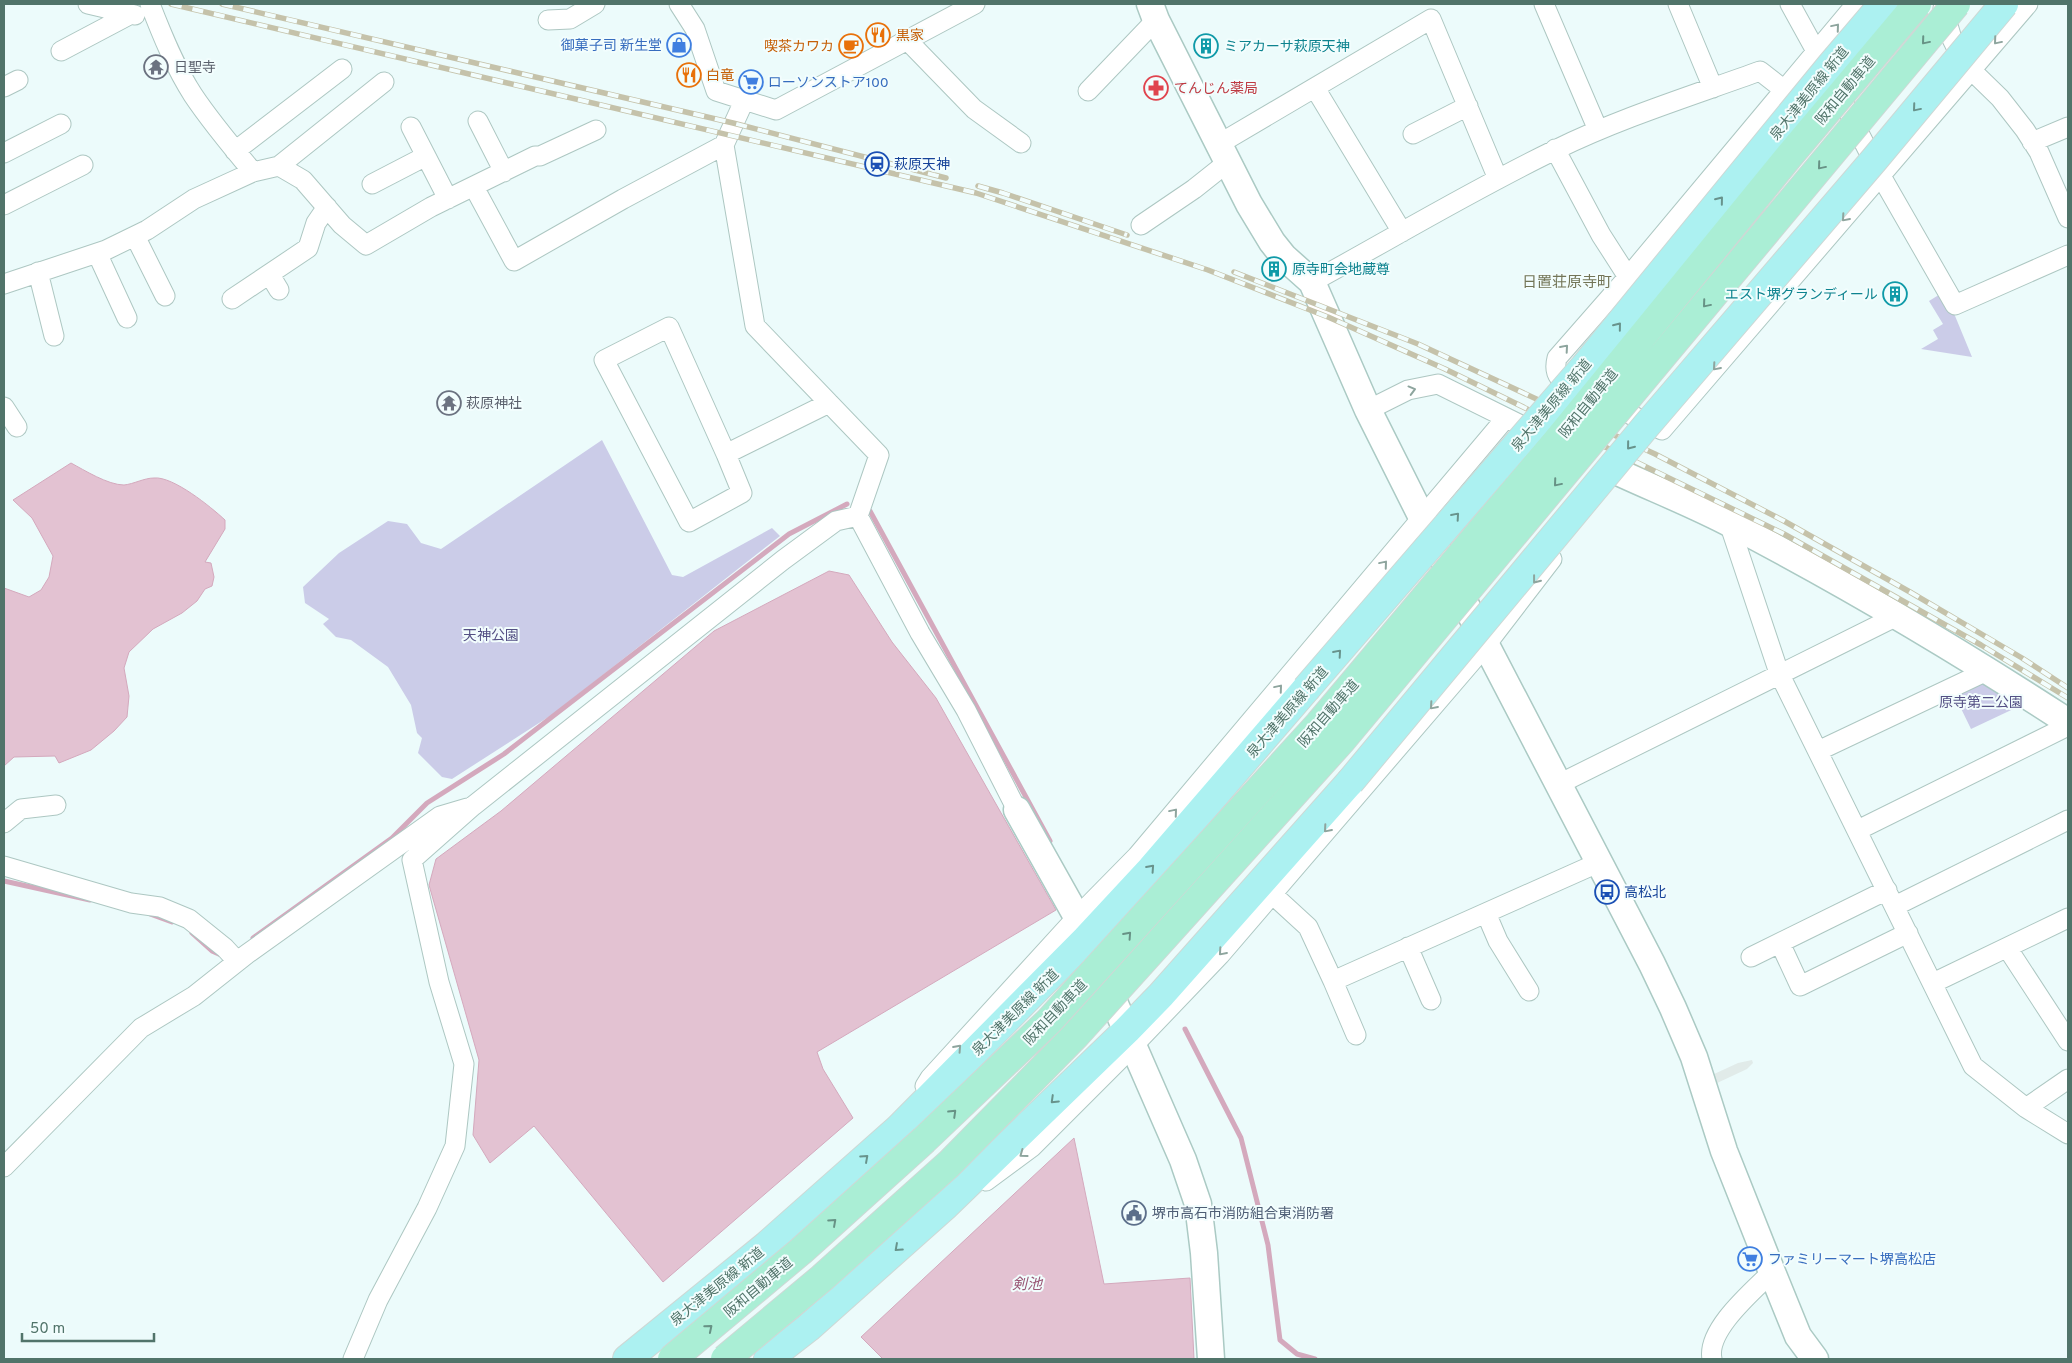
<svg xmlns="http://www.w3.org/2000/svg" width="2072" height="1363" viewBox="0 0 2072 1363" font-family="Overpass,'Noto Sans JP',sans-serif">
<rect width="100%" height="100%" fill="#ecfbfb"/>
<path fill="#e1ebe9" d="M1752,1060L1753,1063L1747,1069L1715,1084L1712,1075L1738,1063Z"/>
<path fill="#cbcce8" d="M1942,293L1953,311L1972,357L1921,349L1938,339L1933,330L1943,324L1929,301Z
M602,440L672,575L683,577L772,528L780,536L553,714L452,779L442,777L418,753L422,738L417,733L411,705L388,667L351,640L336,637L323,624L329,619L305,603L303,587L339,553L388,521L407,524L421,543L441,549Z
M1987,681L2024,704L1971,729L1953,692Z"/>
<path fill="#e3c2d2" stroke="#d4a9bd" d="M71,463C84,470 108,485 124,485C134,484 144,478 154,478C173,476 211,507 225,520V529L205,562L211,563L214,577L212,586L205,589L197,601L182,613L153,629L129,652L124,668L129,696L127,717L114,731L91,750L59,763L55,756L14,757L4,766V588L29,597L41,590L49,577L53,556L32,518L13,500Z
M829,571L849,575L892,642L936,698L1056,910L817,1052L823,1069L853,1118L663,1282L534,1126L490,1163L473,1135L479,1060L429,885L436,859L501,811L714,631Z
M1074,1138L1104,1284L1190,1278L1194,1359H883L861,1337Z"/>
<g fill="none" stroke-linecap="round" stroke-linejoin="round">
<path stroke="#d4a9bd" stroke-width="5" d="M870,511L1050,841
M4,881L90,900
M150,914L172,922
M192,933L212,951L221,955
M253,938L392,838L427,803L504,754L789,534L847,504
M1185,1029L1241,1138L1268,1245L1280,1340L1297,1354L1315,1359"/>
<g stroke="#adc7c2" stroke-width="21">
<path id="street" d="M88,4L135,15
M150,4C162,35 175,67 193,95C211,122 232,147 253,172
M679,4L695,29L716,91L776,110L975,4
M1544,4L1598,130
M1678,4L1713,88
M1790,4L1822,62
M1943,8L1952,39L1964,63L2000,98L2025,130L2039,152L2068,218
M548,20L570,19L595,4
M908,41L974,109L1021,143
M61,51L131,14
M1835,86L1881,176L1955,305L2068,255
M4,87L18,80
M1315,88L1402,232
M1088,91L1156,20
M744,101L724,145L755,326L879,455L858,516L920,633L966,710L1017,810
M478,121L504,172
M411,127L448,199
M1413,134L1468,106
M2032,142L2068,127
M1219,144L1431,19L1498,179
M1555,149L1601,235L1628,277
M235,151L342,69
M4,153L61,124
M279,166L384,82
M372,184L426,156
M474,187L514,261L623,199L724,145
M4,205L83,165
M1141,225L1194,189L1228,162
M135,236L165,296
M97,253L127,318
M38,272L54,336
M270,275L279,290
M1312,282C1393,238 1472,190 1555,150C1620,118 1691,96 1760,71L1783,89
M4,284L106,250L147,230L194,199L253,172L279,166L303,180L342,225L366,245L431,207L535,156H540L596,130
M232,299L308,248L316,223L327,207
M1579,390C1563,382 1552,378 1557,358L1628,277L1856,4
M1609,404L1662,430L2028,4
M4,407L17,427
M1368,410L1408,390L1438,384L1539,434
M726,454L669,327L604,360L689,522L742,493L726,454L829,403
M1729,523L1779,673L1973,1066L2026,1108L2068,1134
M1818,751L1989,670
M1559,784L1895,617
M4,823L21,809L56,805
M1858,830L2068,726
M4,866L131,903L160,907L189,919L225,948L237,961
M1272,894L1308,927L1333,981L1600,862
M1895,906L2068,820
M1486,913L1498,941L1529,991
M1780,943L1800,986L1908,933
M1408,947L1431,1000
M2008,949L2068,1041
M1751,957L1887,890
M1333,981L1356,1035
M1933,983L2068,918
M925,1086L930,1078L1077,917L1137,856L1505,419
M2026,1108L2068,1079
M4,1167L141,1028L194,996L247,954L440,816L467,808
M986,1181L1032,1147L1133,1046L1220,955L1486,645L1552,559
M353,1359L378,1300L427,1208L455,1146L464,1064L439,982L412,860L473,806L783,560L836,521L858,516
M1712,1359C1706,1330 1753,1291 1772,1272"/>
</g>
<g stroke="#abcac4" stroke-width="29">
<path id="secondary" d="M1150,4L1156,20L1249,204L1272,242L1284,257L1312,282L1368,410L1486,645L1652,964L1673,1008L1694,1057L1724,1151L1772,1272L1798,1336L1815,1359
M1620,473C1657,490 1695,505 1731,524C1846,584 1959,651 2068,722
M1017,810L1077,917L1183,1160L1198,1204L1204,1253L1211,1359"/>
</g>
<g stroke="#ced8d5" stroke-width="30">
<path id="primary" d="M627,1359L766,1246L898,1129L1086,939L1151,869L1306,689
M768,1359L808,1328L946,1205L1127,1030L1161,995L1350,782"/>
</g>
<use href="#street" stroke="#fff" stroke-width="19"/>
<use href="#secondary" stroke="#fff" stroke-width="26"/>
<use href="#primary" stroke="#acf1f1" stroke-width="28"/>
<g stroke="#c5c2aa" stroke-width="5.5">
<path id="rail" d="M171,4L976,193L1208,270L1328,317L1445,369L1784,534L1981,645L2068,698
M222,4L733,123L946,178
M978,186L1003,193L1127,235
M1234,272L1418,344L1655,454L1784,521L1910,592L2022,658L2068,688"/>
</g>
<use href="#rail" stroke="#f2fdfd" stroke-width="4" stroke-dasharray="11" stroke-linecap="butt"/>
<g stroke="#ced8d5" stroke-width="30" stroke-linecap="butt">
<path id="primary-bridge" d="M1306,689L1584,367L1831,65L1883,4
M1350,782L1646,426L1874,160L2004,4"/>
</g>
<g stroke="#ced8d5" stroke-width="30" stroke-linecap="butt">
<path id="highway-bridge" d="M672,1359L801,1251L924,1140L1049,1021L1319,724L1556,442L1790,155L1917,4
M725,1359L822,1278L949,1164L1075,1036L1342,740L1956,4"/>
</g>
<use href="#primary-bridge" stroke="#acf1f1" stroke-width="28"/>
<use href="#highway-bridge" stroke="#aaeed5" stroke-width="28"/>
</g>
<defs><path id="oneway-chevron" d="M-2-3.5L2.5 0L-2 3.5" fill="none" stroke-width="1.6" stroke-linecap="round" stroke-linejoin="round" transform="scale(1.25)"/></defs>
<g stroke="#8ea59e">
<use href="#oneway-chevron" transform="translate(1836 27) rotate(-50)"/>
<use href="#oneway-chevron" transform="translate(1997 41) rotate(130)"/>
<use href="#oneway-chevron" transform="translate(1845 218) rotate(131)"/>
<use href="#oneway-chevron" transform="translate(1565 348) rotate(-49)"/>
<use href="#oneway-chevron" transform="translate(1716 367) rotate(131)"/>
<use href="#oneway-chevron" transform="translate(1412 390) rotate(-15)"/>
<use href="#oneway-chevron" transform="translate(1384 564) rotate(-50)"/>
<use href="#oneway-chevron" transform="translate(1536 580) rotate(128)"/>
<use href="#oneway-chevron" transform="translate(1279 688) rotate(-50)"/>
<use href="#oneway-chevron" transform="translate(1433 706) rotate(131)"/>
<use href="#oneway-chevron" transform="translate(1174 812) rotate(-50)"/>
<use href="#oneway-chevron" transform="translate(1327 829) rotate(131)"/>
<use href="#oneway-chevron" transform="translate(1222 952) rotate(131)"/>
<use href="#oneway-chevron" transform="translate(958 1048) rotate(-48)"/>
<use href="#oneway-chevron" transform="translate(1023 1154) rotate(144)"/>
</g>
<g stroke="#679285">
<use href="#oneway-chevron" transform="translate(1925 41) rotate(130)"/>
<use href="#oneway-chevron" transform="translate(1821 166) rotate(130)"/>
<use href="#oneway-chevron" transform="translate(1706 304) rotate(130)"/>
<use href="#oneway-chevron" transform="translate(1557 483) rotate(130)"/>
<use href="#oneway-chevron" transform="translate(1128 935) rotate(-48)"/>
<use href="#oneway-chevron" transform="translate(953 1113) rotate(-44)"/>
<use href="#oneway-chevron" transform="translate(833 1222) rotate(-42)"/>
<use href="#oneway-chevron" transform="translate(709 1328) rotate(-40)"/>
</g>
<g stroke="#68938c">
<use href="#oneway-chevron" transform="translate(1916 108) rotate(130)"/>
<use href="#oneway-chevron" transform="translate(1720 200) rotate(-51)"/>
<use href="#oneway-chevron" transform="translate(1618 326) rotate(-51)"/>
<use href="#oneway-chevron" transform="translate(1630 446) rotate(129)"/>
<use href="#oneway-chevron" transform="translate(1456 516) rotate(-49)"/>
<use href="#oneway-chevron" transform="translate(1338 653) rotate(-49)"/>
<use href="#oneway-chevron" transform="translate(1151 868) rotate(-48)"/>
<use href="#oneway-chevron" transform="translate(1054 1100) rotate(136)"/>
<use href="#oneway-chevron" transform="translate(865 1158) rotate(-42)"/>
<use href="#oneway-chevron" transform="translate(898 1248) rotate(138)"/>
</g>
<defs>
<g id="restaurant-ring" transform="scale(1.25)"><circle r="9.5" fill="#f2fdfd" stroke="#e8710a" stroke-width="1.5"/><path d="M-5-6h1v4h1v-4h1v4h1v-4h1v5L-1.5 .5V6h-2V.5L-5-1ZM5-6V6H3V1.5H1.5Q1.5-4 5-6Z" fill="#e8710a"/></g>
<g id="shop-ring" transform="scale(1.25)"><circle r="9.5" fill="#f2fdfd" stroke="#3f7fe0" stroke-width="1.5"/><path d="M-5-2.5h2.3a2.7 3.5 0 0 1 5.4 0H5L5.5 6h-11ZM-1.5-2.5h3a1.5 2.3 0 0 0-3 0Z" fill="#3f7fe0"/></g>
<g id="cafe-ring" transform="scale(1.25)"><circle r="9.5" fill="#f2fdfd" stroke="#e8710a" stroke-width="1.5"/><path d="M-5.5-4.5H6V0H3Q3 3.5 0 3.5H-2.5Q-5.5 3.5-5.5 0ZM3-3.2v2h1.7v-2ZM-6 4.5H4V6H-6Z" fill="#e8710a"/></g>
<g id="building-ring" transform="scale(1.25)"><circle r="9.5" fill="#f2fdfd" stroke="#0f9aa8" stroke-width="1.5"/><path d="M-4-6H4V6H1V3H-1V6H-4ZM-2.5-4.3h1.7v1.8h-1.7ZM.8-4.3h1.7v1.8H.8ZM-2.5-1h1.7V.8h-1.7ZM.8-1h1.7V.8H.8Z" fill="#0f9aa8"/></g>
<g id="temple-ring" transform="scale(1.25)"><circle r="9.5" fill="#f2fdfd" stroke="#6b7280" stroke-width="1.5"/><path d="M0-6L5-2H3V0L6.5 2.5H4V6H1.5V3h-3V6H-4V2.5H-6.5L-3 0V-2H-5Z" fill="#6b7280"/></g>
<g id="supermarket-ring" transform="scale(1.25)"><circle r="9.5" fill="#f2fdfd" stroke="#3f7fe0" stroke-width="1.5"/><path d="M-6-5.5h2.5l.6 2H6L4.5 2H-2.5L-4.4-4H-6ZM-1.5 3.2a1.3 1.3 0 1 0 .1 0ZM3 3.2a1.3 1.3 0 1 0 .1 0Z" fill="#3f7fe0"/></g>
<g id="pharmacy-ring" transform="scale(1.25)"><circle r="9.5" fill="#f2fdfd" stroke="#e0444e" stroke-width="1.5"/><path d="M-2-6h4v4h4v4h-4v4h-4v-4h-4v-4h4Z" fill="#e0444e"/></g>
<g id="station-ring" transform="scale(1.25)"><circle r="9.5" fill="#f2fdfd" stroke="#1a4fb4" stroke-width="1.5"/><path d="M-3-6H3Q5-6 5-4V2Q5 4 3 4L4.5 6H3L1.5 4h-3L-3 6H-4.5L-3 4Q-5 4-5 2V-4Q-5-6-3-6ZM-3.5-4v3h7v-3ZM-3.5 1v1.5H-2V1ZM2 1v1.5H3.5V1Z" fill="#1a4fb4"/></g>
<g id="bus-ring" transform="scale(1.25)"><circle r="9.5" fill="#f2fdfd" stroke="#1a4fb4" stroke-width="1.5"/><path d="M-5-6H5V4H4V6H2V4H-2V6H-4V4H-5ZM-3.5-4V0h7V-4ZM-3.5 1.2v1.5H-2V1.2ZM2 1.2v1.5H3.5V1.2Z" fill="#1a4fb4"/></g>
<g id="civic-ring" transform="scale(1.25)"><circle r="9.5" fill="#f2fdfd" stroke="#5c6f8a" stroke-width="1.5"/><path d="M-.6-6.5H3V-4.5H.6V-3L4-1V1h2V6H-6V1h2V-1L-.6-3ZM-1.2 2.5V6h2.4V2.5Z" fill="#5c6f8a"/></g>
</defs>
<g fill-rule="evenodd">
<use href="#restaurant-ring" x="878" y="35"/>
<use href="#shop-ring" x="679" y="45"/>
<use href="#cafe-ring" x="851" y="46"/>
<use href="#building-ring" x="1206" y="46"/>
<use href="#temple-ring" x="156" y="67"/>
<use href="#restaurant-ring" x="689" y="75"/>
<use href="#supermarket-ring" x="751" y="82"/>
<use href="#pharmacy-ring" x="1156" y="88"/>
<use href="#station-ring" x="877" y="164"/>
<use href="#building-ring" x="1274" y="269"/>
<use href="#building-ring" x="1895" y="294"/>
<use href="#temple-ring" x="449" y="403"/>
<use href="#bus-ring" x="1607" y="892"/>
<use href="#civic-ring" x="1134" y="1213"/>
<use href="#supermarket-ring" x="1750" y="1259"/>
</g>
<g text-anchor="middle" stroke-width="4" stroke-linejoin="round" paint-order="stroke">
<g font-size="14" fill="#c56008" stroke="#f2fdfd" text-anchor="start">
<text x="896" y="40">黒家</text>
<text x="834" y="51" text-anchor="end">喫茶カワカ</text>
<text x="706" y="80">白竜</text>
</g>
<g font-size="14" fill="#366cbe" stroke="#f2fdfd" text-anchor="start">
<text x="662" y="50" text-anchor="end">御菓子司 新生堂</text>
<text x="768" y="87">ローソンストア100</text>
<text x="1768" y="1264">ファミリーマート堺高松店</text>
</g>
<g font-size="14" fill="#0d838f" stroke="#f2fdfd" text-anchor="start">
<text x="1224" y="51">ミアカーサ萩原天神</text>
<text x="1292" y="274">原寺町会地蔵尊</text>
<text x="1878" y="299" text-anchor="end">エスト堺グランディール</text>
</g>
<g font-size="14" fill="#5b616d" stroke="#f2fdfd" text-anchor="start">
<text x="174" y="72">日聖寺</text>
<text x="466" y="408">萩原神社</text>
</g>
<g font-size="14" fill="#be3a42" stroke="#f2fdfd" text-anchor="start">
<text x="1174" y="93">てんじん薬局</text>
</g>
<g font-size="14" fill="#51746a" stroke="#f2fdfd">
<text transform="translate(1845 90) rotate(-50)" y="5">阪和自動車道</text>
<text transform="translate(1809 93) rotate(-51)" y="5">泉大津美原線 新道</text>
<text transform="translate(1588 403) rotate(-51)" y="5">阪和自動車道</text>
<text transform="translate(1551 405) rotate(-50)" y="5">泉大津美原線 新道</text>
<text transform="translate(1287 712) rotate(-49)" y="5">泉大津美原線 新道</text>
<text transform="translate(1328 713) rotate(-49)" y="5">阪和自動車道</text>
<text transform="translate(1015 1012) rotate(-45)" y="5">泉大津美原線 新道</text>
<text transform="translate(1055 1012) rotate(-46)" y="5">阪和自動車道</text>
<text transform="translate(717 1286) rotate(-39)" y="5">泉大津美原線 新道</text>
<text transform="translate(758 1287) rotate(-40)" y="5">阪和自動車道</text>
</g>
<g font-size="14" fill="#164399" stroke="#f2fdfd" text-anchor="start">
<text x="894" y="169">萩原天神</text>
<text x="1624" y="897">高松北</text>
</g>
<g font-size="14" fill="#545084" stroke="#f2fdfd">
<text x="491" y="640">天神公園</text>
<text x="1981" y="707">原寺第二公園</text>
</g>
<g font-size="14" fill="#4e5e75" stroke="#f2fdfd" text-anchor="start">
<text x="1152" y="1218">堺市高石市消防組合東消防署</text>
</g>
<g font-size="15" fill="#737557" stroke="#f2fdfd">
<text x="1567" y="287">日置荘原寺町</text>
</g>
<g font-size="15" font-style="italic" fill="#995775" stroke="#f2fdfd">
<text x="1027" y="1289">剣池</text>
</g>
</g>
<rect width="2072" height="1363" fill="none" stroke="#51746a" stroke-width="10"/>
<path d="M22 1333v8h132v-8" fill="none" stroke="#51746a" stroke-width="2.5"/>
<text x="30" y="1333" font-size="15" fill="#51746a" stroke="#f2fdfd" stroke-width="4" paint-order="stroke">50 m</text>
</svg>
